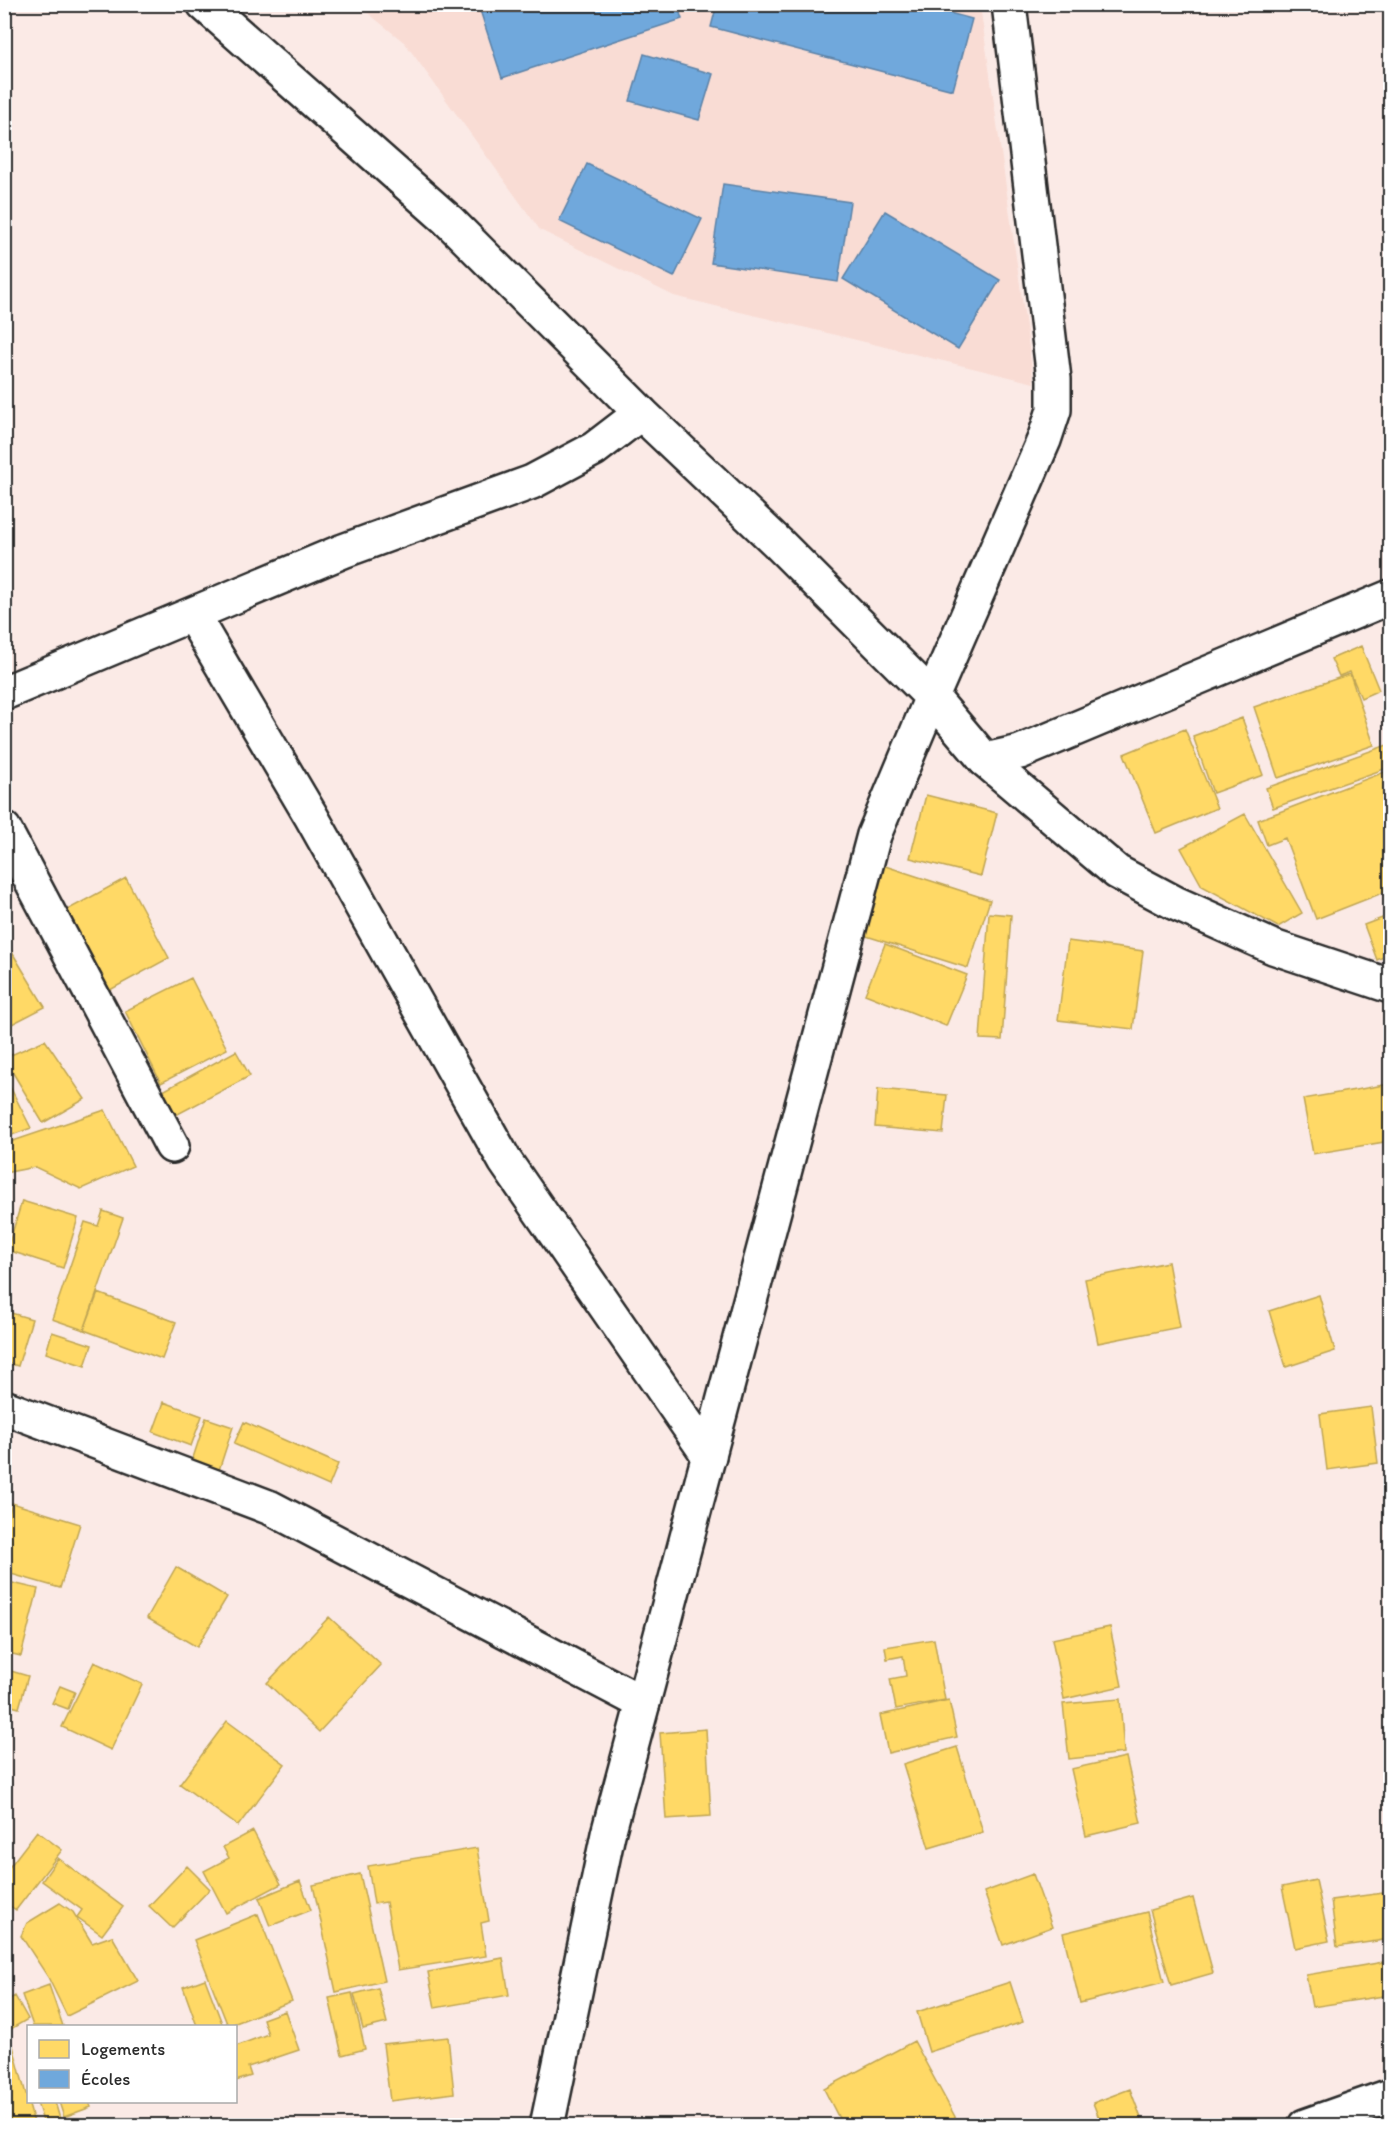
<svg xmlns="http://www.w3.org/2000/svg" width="1395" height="2130" viewBox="0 0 1395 2130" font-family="Itim,sans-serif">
<rect width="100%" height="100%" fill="#fbeae6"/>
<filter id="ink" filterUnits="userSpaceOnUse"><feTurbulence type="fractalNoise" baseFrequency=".0167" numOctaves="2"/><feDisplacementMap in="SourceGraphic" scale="12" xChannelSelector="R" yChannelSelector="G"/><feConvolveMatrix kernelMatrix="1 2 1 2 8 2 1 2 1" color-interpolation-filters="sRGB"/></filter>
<g filter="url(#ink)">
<path fill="#f9dcd4" d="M358,5H980L1034,383L674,296L540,230L405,43Z"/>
<path fill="#ffd966" stroke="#bfa554" stroke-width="1.5" d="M1361,646L1379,690L1361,698L1350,672L1339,676L1331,659Z
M1350,674L1374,745L1278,778L1254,707Z
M1242,718L1263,775L1213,793L1193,736Z
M1185,729L1217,808L1156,833L1124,754Z
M1390,744V767L1273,808L1266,788Z
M1390,770V890L1316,919L1285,838L1267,845L1258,820Z
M926,795L997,813L981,876L910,858Z
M1245,814L1302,913L1278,927L1202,886L1181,848Z
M882,865L990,900L968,968L860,934Z
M126,878L169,958L110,990L67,910Z
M989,913L1011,915L1002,1040L980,1039Z
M1390,915V954L1377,960L1364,925Z
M4,939L45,1007L6,1027L4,1024Z
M1068,941L1143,951L1133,1029L1058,1020Z
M885,944L967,975L946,1026L865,994Z
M191,978L227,1049L161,1083L125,1011Z
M45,1040L85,1099L43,1123L4,1058Z
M236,1051L250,1076L176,1115L163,1091Z
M4,1075L31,1128L4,1138Z
M1390,1084V1141L1313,1154L1303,1099Z
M878,1089L947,1095L943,1133L875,1127Z
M105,1110L133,1166L81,1189L35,1167L4,1173V1144Z
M22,1201L78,1218L63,1268L7,1250Z
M103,1211L123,1218L84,1330L52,1319L85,1222L98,1226Z
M1168,1262L1180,1327L1098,1343L1085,1279Z
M98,1293L176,1322L162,1359L84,1330Z
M1319,1295L1335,1351L1286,1367L1269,1311Z
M4,1311L32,1319L18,1366L4,1362Z
M52,1332L92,1345L85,1366L46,1353Z
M164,1402L202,1416L191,1446L153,1432Z
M1371,1407L1378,1463L1327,1470L1320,1414Z
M206,1418L233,1427L218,1473L191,1464Z
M244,1422L338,1464L329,1486L234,1444Z
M12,1503L80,1524L60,1588L4,1572V1530Z
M176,1567L227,1597L197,1647L147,1618Z
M4,1581L38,1589L21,1656L4,1652Z
M329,1617L381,1665L319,1732L267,1683Z
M1110,1627L1122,1686L1064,1699L1052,1639Z
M934,1639L945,1700L896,1709L890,1679L906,1676L903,1656L887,1659L885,1647Z
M94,1662L142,1684L111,1750L62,1727Z
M4,1669L28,1676L19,1708L4,1704Z
M60,1686L75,1692L68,1709L52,1703Z
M1120,1699L1124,1753L1069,1759L1063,1704Z
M949,1700L957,1737L888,1753L880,1715Z
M227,1721L285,1764L238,1826L180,1784Z
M706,1729L711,1816L666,1819L660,1733Z
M957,1747L983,1832L929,1848L903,1764Z
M1126,1757L1141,1823L1086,1836L1071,1769Z
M37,1831L62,1850L16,1910L4,1902V1874Z
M253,1831L281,1884L226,1913L204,1871L229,1858L223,1847Z
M477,1848L489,1921L481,1923L486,1956L398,1970L386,1902L374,1904L368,1866Z
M58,1858L123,1907L102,1935L77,1917L82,1910L42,1881Z
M187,1866L210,1889L172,1928L149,1906Z
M360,1874L384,1981L336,1992L313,1885Z
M1033,1874L1052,1927L1003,1945L984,1892Z
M1316,1880L1329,1941L1295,1948L1282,1887Z
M300,1881L311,1910L270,1926L259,1898Z
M1390,1892V1939L1337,1947L1331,1900Z
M1193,1898L1213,1973L1171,1985L1150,1910Z
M60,1903L73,1912L92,1943L112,1936L138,1981L67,2016L48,1977L21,1936L27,1923Z
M1147,1912L1164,1982L1080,2003L1063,1933Z
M258,1914L292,2001L228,2026L194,1940Z
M503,1958L509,1995L435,2008L428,1972Z
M1390,1961V1995L1312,2007L1306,1975Z
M205,1979L223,2026H197L183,1987Z
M1010,1982L1023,2022L929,2052L917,2012Z
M49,1985L63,2026H33L22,1995Z
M378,1988L387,2023L363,2029L354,1994Z
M352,1993L365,2049L342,2055L329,1998Z
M15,1996L28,2019L4,2033V2002Z
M285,2011L299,2050L248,2067L251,2076L236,2081V2046L268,2034L263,2019Z
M448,2037L454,2093L390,2101L383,2044Z
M914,2041L960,2126H843L824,2089Z
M13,2046L28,2102L35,2126H4V2048Z
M1130,2089L1144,2126H1102L1093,2103Z
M55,2102L60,2119L44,2124L37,2103Z
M59,2102H89L91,2107L64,2117Z"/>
<path fill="#6fa8dc" stroke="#5b82a7" stroke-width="1.5" d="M415,4H429L423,11Z
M478,4H677L682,19L502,78Z
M717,4H916L972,19L953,90L711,27Z
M644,54L713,74L699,120L630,101Z
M587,164L702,219L674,277L559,221Z
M723,184L850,202L838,282L711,263Z
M885,211L1000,280L958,349L843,279Z"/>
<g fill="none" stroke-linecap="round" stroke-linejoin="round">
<g stroke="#2b2b2b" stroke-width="38">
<path id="street" d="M193,616L311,816L505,1161L709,1456
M4,693L343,551L532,482L594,449L641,413
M932,697L1044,440L1054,410V379L1009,4
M985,760L1020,752L1390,597
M4,829L172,1146
M4,1407L271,1508L643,1703
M1305,2126L1390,2096"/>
</g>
<g stroke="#2b2b2b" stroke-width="38">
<path id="secondary" d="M204,4L448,220L641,413L778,543L932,697L985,760L1117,872L1175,903L1273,947L1390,986
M547,2126L608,1834L874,835L932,697"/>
</g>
<use href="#street" stroke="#fff" stroke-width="33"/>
<use href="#secondary" stroke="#fff" stroke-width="33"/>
</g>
</g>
<rect width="1395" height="2130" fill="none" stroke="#fff" stroke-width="24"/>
<rect x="12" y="12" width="1371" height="2106" fill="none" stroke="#2b2b2b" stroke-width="2" filter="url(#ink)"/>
<rect x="27" y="2025" width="210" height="78" fill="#ffffff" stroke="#aaaaaa" stroke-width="1.5"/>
<rect x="39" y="2040" width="30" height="18" fill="#ffd966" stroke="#aaaaaa" stroke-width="1.5"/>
<text x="81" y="2055" font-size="18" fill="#2b2b2b">Logements</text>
<rect x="39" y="2070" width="30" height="18" fill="#6fa8dc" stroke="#aaaaaa" stroke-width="1.5"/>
<text x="81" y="2085" font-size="18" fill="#2b2b2b">Écoles</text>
</svg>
